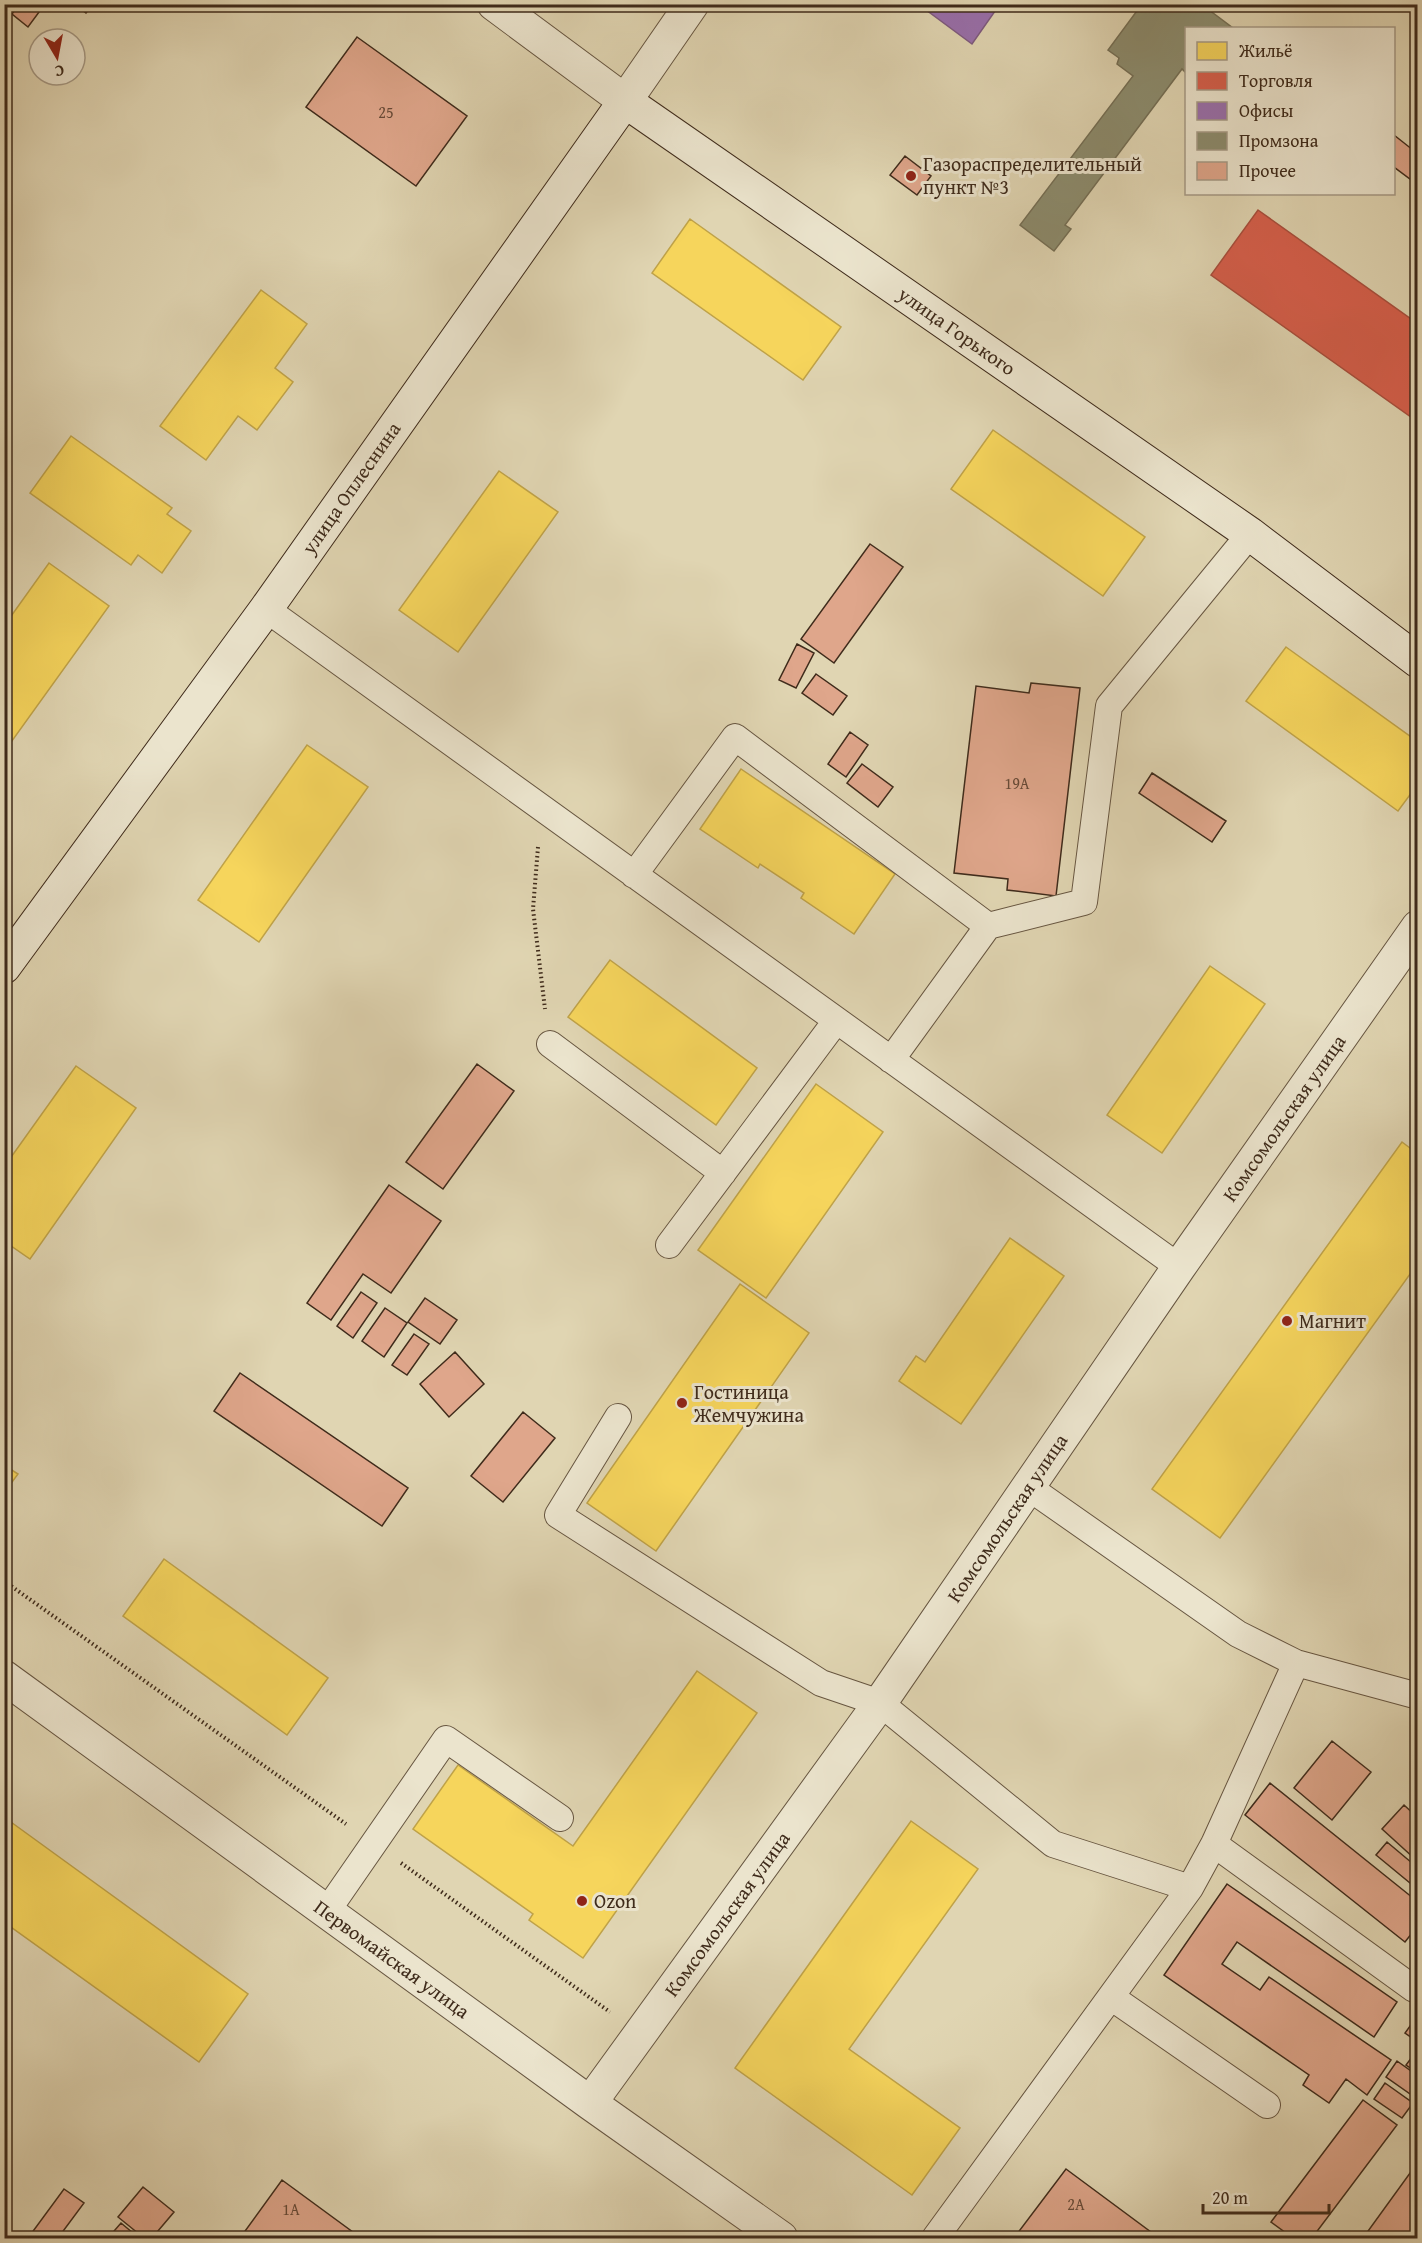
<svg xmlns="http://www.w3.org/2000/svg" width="1422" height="2243" viewBox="0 0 1422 2243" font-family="'Gentium Book Plus',serif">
<rect width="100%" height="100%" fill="#e0d5b2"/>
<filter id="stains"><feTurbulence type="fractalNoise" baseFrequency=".00333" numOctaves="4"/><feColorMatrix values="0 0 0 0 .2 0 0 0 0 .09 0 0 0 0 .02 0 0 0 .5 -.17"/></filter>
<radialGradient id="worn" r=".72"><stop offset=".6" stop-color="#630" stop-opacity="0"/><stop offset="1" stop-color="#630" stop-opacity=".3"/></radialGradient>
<path fill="#f6d55c" stroke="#bfa248" stroke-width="1.5" d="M690,219L841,327L803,380L652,273Z
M261,290L307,324L275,368L293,382L257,430L238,416L206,460L160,426Z
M993,430L1145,537L1103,596L951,489Z
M71,436L172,508L167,514L191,531L162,573L138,555L131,565L30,493Z
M499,471L558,512L458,652L399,610Z
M49,563L109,606L4,752V626Z
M1286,647L1418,742V784L1398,811L1246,701Z
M307,745L368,787L259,942L198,900Z
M741,769L895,874L854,934L801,898L804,893L760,864L758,868L700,829Z
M610,960L757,1068L716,1125L568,1017Z
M1210,966L1265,1004L1162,1153L1107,1115Z
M76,1066L136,1108L30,1259L4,1241V1167Z
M816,1084L883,1132L766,1298L698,1250Z
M1402,1142L1418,1154V1263L1220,1538L1152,1489Z
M1010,1238L1064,1276L961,1424L899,1381L916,1356L925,1362Z
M740,1284L809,1333L656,1551L587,1503Z
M4,1465L18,1474L4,1493Z
M164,1559L328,1678L287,1735L123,1616Z
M697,1671L757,1713L583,1958L529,1920L533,1914L413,1829L458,1765L573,1846Z
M4,1817L248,1994L199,2062L4,1922Z
M911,1821L978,1869L849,2049L960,2128L912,2195L735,2068Z"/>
<path fill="#d6604d" stroke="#a9503e" stroke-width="1.5" d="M1258,210L1418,324V422L1211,275Z"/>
<path fill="#9970ab" stroke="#7e5b80" stroke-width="1.5" d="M918,4H1000L972,44Z"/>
<path fill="#8c8c6e" stroke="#756f55" stroke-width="1.5" d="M1142,4H1201L1233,28H1186V73L1182,69L1065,225L1071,229L1054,251L1020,225L1133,76L1117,64L1119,58L1108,50Z"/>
<path fill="#dfa68b" stroke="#3f2b1b" stroke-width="1.5" d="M19,4H45L28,27L12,14Z
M74,4H93L86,13Z
M357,37L467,116L416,186L306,107Z
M1394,135L1418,154V185L1394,167Z
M905,156L931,176L917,195L890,175Z
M870,544L903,567L834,663L801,639Z
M797,644L814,653L796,688L779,680Z
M816,674L847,696L833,715L802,693Z
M1031,683L1080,688L1056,896L1007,890L1008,879L954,873L976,686L1029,693Z
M850,732L868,745L846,777L828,764Z
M862,764L893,787L878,807L847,783Z
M1152,773L1226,821L1212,842L1139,793Z
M477,1064L514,1091L443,1189L406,1162Z
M389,1185L441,1221L391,1293L363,1274L331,1320L307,1303Z
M361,1292L377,1303L353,1338L337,1326Z
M425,1298L457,1320L440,1344L408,1322Z
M385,1308L407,1323L384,1357L362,1341Z
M414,1334L429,1344L407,1375L392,1365Z
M455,1352L484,1384L449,1417L420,1384Z
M240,1373L408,1488L382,1526L214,1411Z
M523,1412L555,1438L503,1502L471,1476Z
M1332,1741L1371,1772L1332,1820L1294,1788Z
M1270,1783L1418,1902V1937L1412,1933L1405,1942L1245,1815Z
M1404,1805L1418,1818V1856L1415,1859L1382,1829Z
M1387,1842L1418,1868V1874L1410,1883L1376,1855Z
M1227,1884L1397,2002L1374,2037L1237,1942L1222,1964L1260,1990L1269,1977L1391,2060L1367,2095L1346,2079L1329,2103L1303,2085L1309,2075L1164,1975Z
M1418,2015V2042L1405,2033Z
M1418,2049V2073L1406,2065Z
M1397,2061L1418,2076V2090L1413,2096L1386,2077Z
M1385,2083L1413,2103L1402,2118L1374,2099Z
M1363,2100L1397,2125L1312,2238H1293L1271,2222Z
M1418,2162V2238H1363Z
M1066,2169L1159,2238H1014Z
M282,2180L361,2238H240Z
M143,2187L174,2212L152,2238H144L118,2217Z
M64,2189L84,2203L58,2238H28Z
M121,2223L139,2238H108Z"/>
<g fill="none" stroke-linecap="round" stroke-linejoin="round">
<g stroke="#675641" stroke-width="28">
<path id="service" d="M266,609L1179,1267
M634,875L735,737L988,926L891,1060
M988,926L1084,902L1109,706L1250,534
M550,1044L723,1173
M669,1245L836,1021
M618,1417L558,1515L821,1683L880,1703L1053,1844L1190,1888
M1028,1487L1238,1634L1296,1663L1418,1696
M1214,1844L1414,1989
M327,1911L446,1739L560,1818
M1111,1997L1267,2105
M935,2238L1190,1888L1214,1844L1296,1663"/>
</g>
<g stroke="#675641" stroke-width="35">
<path id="minor" d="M494,4L625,101L692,4
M4,1677L590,2103L781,2238
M590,2103L880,1703L1179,1267L1418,927"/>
</g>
<g stroke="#3f2b1b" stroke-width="35">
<path id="secondary" d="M4,967L266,609L625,101L1250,534L1418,661"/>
</g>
<path stroke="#3f2b1b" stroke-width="4" stroke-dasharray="1.5 3" stroke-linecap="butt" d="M538,847L533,909L545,1009
M4,1581L346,1824
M401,1863L610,2012"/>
<use href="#service" stroke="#ebe4cd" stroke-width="26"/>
<use href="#minor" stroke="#ebe4cd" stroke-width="33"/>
<use href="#secondary" stroke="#ebe4cd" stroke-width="33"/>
</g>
<g fill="#8f2418" stroke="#ebe4cd" stroke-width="2">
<circle cx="911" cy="176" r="6"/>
<circle cx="1287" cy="1321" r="6"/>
<circle cx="682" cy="1403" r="6"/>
<circle cx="582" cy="1901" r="6"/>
</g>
<g text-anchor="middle" stroke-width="6" stroke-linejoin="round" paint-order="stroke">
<g font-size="16" fill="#674a37">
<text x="386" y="118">25</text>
<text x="1017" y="789">19А</text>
<text x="1076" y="2210">2А</text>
<text x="291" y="2215">1А</text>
</g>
<g font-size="20" fill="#3f2b1b" stroke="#ebe4cd" text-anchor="start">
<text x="923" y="171">Газораспределительный<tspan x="923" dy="23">пункт №3</tspan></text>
<text x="1299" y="1328">Магнит</text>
<text x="694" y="1399">Гостиница<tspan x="694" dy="23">Жемчужина</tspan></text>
<text x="594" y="1908">Ozon</text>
</g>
<g font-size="20" fill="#3f2b1b" stroke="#ebe4cd">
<text transform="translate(957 331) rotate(35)" y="7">улица Горького</text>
<text transform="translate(351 488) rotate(-55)" y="7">улица Оплеснина</text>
<text transform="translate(1284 1118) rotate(-55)" y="7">Комсомольская улица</text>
<text transform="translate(1007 1518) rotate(-56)" y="7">Комсомольская улица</text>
<text transform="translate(727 1914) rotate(-54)" y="7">Комсомольская улица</text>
<text transform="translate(392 1959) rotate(36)" y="7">Первомайская улица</text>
</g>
</g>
<rect width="1422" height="2243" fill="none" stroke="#e0d5b2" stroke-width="24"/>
<rect x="6" y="6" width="1410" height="2231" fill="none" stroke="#3f2b1b" stroke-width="3"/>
<rect x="12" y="12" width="1398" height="2219" fill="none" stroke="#3f2b1b" stroke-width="1.5"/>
<rect x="1185" y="27" width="210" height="168" fill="#ebe4cd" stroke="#a69a86" stroke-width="1.5"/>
<rect x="1197" y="42" width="30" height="18" fill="#f6d55c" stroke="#a69a86" stroke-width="1.5"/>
<text x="1239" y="57" font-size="18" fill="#3f2b1b">Жильё</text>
<rect x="1197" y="72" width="30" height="18" fill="#d6604d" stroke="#a69a86" stroke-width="1.5"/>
<text x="1239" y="87" font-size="18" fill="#3f2b1b">Торговля</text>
<rect x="1197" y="102" width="30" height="18" fill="#9970ab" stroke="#a69a86" stroke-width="1.5"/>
<text x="1239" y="117" font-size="18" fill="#3f2b1b">Офисы</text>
<rect x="1197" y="132" width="30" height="18" fill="#8c8c6e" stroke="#a69a86" stroke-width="1.5"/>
<text x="1239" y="147" font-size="18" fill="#3f2b1b">Промзона</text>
<rect x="1197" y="162" width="30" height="18" fill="#dfa68b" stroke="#a69a86" stroke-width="1.5"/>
<text x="1239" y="177" font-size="18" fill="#3f2b1b">Прочее</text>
<g transform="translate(57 57) rotate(170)"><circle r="28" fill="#ebe4cd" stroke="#a69a86" stroke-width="1.5"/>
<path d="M0-4.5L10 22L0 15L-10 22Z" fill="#8f2418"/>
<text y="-9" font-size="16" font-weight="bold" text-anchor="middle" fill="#3f2b1b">С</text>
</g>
<path d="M1203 2204v9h126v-9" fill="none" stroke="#3f2b1b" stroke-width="3"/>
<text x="1212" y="2204" font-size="18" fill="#3f2b1b" stroke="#ebe4cd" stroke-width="4.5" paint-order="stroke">20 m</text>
<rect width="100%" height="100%" filter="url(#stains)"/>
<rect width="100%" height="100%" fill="url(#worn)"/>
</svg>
